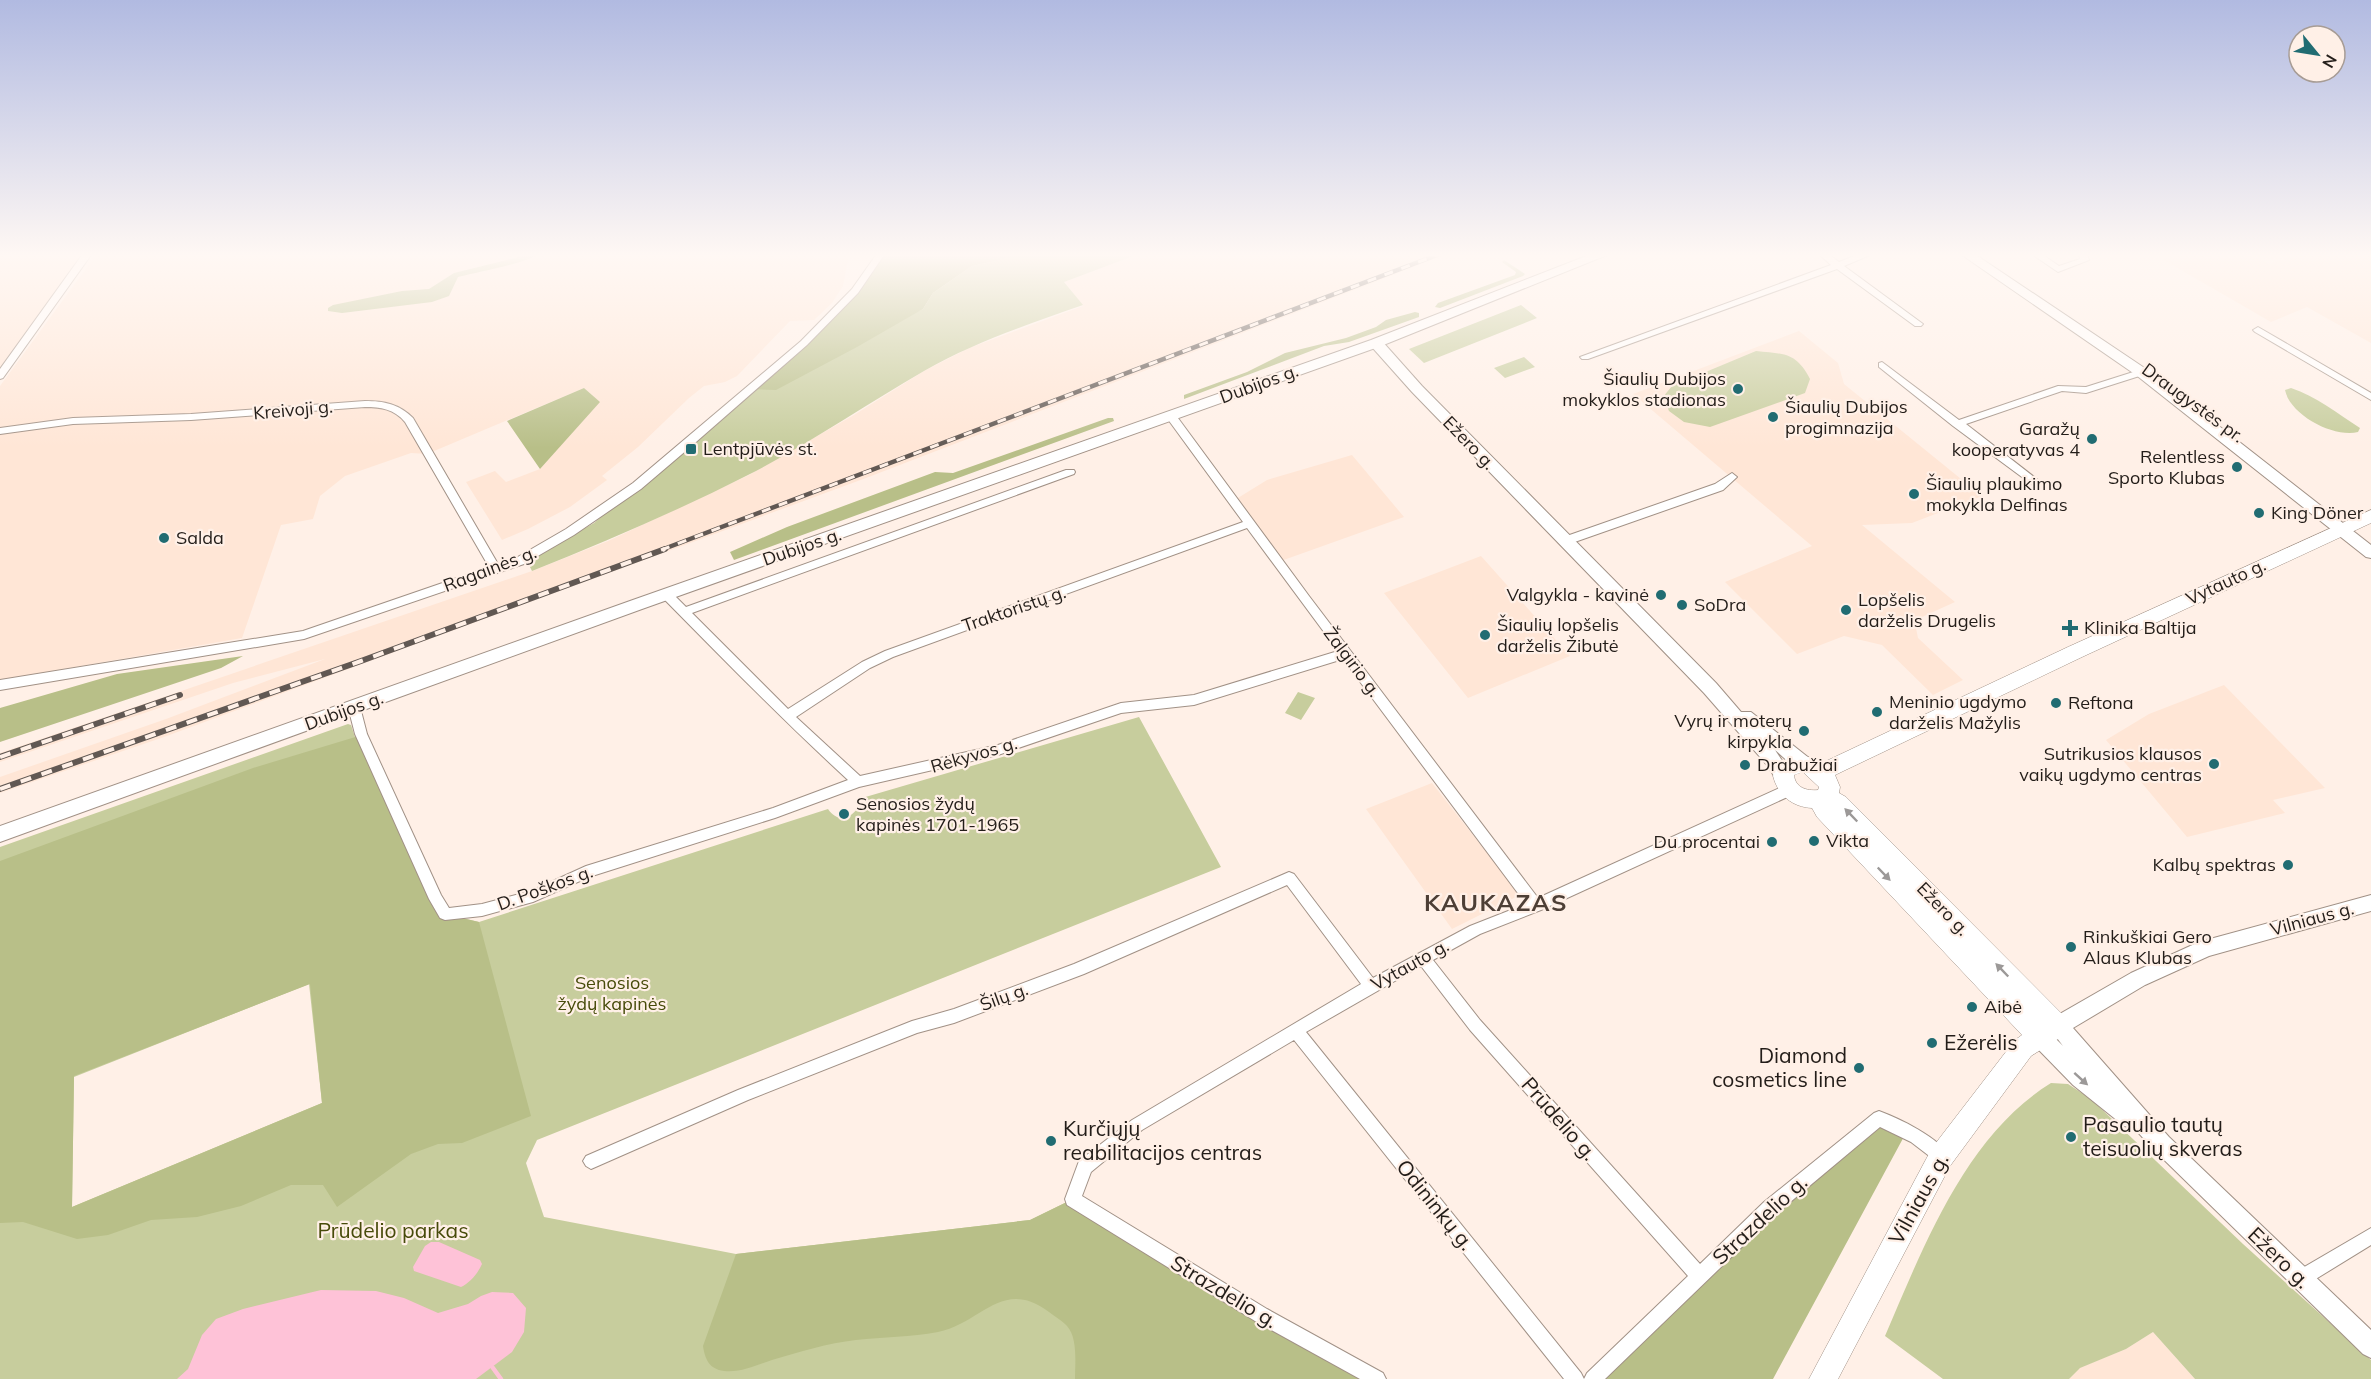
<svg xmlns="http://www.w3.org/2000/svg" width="2371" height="1379" viewBox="0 0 2371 1379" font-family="Mulish,sans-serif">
<rect width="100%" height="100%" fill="#fff0e7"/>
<path fill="#ffe6d6" d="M0,255H84L0,368Z
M96,255H849L843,286L832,303L814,320L790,321L737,376L725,382L704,386L689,398L638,447L602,476L607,480L570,507L528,529L502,540L466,482L495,471L506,482L540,469L599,402L584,388L427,454L411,453L345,476L320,496L313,519L281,525L242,638L0,680V386Z
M1136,255H1445L866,478L164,737L0,793V777L166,719L325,659L233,683L0,762V753L532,571L608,541L749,475L854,415L924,371L969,348L1083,306L1064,282Z
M2172,255H2253L2269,264L2294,255H2371V343L2307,307L2271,322L2162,259Z
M1799,331L1838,363L1844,384L1982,496L1912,523L1862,525L1955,602L1922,617L1916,628L1918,638L1963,680L1933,695L1882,645L1844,636L1797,654L1725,582L1812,546L1633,394Z
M1352,455L1404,517L1278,562L1233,501L1267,480Z
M1481,556L1570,656L1468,698L1384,593Z
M2224,685L2325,788L2273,800L2285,813L2187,837L2106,740L2149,714Z
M1432,783L1520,895L1452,929L1366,809Z
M2153,1332L2195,1379H2069L2079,1368L2126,1349Z"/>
<path fill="#c7cd9d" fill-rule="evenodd" d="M1024,255H1136L1064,282L1083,305C1029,324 974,342 924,371C865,405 809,444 748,475C677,511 605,542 532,571L527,561L594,523L751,389L923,309L933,293L972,266Z
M1521,305L1537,318L1424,363L1409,349Z
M1756,351C1784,354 1796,352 1810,379L1805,393L1710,427L1684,422L1669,411L1663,397L1672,386Z
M1524,357L1535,367L1505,378L1494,368Z
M2291,388C2316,396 2338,414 2360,428L2358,432C2334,438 2290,415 2285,390Z
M1298,692L1315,698L1301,720L1285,713Z
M1139,717L1221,867L537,1140L526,1163L544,1217L736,1254L1030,1220L1073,1199L1377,1379H0V847L348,724L351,725L355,737L362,735L445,914L479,922L828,809C840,827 858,815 862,798ZM309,984L322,1103L72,1207L74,1077Z
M2051,1083L2068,1084L2091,1099L2243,1244L2371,1360V1379H2195L2153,1332L2126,1349L2080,1368L2069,1379H1943L1885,1336C1923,1248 1965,1136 2051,1083Z"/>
<path fill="#b8bf88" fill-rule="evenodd" d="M527,255H536C527,263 473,273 458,277L449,296L432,302L342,313L328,311V308L333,305L402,291L429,289L454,273Z
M880,255H1024L972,266L933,293L923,309L857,347L776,390L751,389L855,291Z
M1504,260L1525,274L1523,276L1440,308L1435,307L1438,303L1515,275L1516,272L1502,262Z
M1415,312L1419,313V317L1349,342L1324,346L1184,399V395L1247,372L1285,353L1346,338L1376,327L1386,320Z
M584,388L600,402L540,469L507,421Z
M1108,418H1113L1114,421L734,560L730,552L787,527L935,472L953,473Z
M243,656L221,668L0,742V708L117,674Z
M362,735L445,914L479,922L531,1116L462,1143L438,1144L411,1154L337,1207L323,1185H291L241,1206L197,1217L151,1220L108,1235L77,1239L23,1222L0,1223V861L253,768ZM310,984L322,1103L72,1207L74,1076Z
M1879,1118L1907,1131L1773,1379H1593Z
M1073,1199L1377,1379H1075C1075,1364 1078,1338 1067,1326C1063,1321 1055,1317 1049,1312C1002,1277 982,1323 938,1332C911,1337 883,1337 856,1340C828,1343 799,1352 772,1360C757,1365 740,1373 724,1371C709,1369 705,1359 703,1346L736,1254L1030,1220Z"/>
<path fill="#fec2d7" d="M431,1242H439L480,1260L482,1264C478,1273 470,1283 461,1287L414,1271L413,1267L425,1246Z
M321,1290L376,1291L404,1298L438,1313L468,1304L481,1296L492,1292L513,1293L526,1308L524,1332L512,1352L476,1379H177L188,1369L202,1335L216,1319L243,1309Z"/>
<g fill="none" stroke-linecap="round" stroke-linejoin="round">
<path stroke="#fec2d7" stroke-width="4.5" d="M493,1368L501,1379"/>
<g stroke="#a19186" stroke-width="2">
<path id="minor" d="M82,255H91L3,378L0,379V369Z
M876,255H884L858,293L807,345L688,449L641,489L574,535L524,564L304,639L0,690V680L303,631L489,567L405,422C394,409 381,407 365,407L191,420L73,424L0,434V428L73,418L191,414L365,401C384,401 399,404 413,418L498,564L516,558L566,529L633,483L801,341L852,289Z
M1820,255H1830L1839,262L1857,255H1870L1844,266L1923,324L1921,326H1915L1837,269L1588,359H1582L1580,357L1831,265Z
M2033,255H2043L2059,266L2080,259L2079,255H2087L2089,260L2058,272Z
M2258,327L2371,393V400L2255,332L2253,330Z
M1882,362L1959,420L2058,386L2086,387L2149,367L2154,370L2152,372L2086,393L2062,391L1966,424L2038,480L2039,482L2034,486L1953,426L1879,367V363Z
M1171,413L1175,414L1309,596L1538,898L1784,786L1789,785L1794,786L1795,790L1794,794L1541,910L1480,934L1433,960L1480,1020L1700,1264L1764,1202L1874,1113L1879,1111C1898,1118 1941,1138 1949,1157L1946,1162L1941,1165L1911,1142L1880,1127L1776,1214L1605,1379H1584L1587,1373L1688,1276L1470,1030L1421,966L1306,1032L1581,1373L1584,1379H1564L1294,1040L1142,1130L1091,1172L1082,1196L1267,1309L1383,1373L1386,1379H1360L1255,1321L1067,1205L1065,1199L1079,1161L1132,1120L1361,984L1287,885L1084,974L954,1023L917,1033L748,1100L591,1169L586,1166L583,1161L586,1156L738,1090L912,1021L954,1009L1074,964L1289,872L1294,874L1373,978L1470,926L1526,904L1343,659L1194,705L1121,713L998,755L859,787L775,818L589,877L533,902L482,916L445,920L440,918L429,899L355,734L348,707L350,704H358L360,707L367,734L441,895L449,908L482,904L531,891L586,866L773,808L848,780C784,721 723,659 662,597L660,594L662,591H670L686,607L1066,470H1074L1075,472L1074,474L692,613L788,709L862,662L885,651L1243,522L1167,418V414ZM1247,528L1338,651L1194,695L1121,703L998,745L860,776L796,717L870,668L893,657Z
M1732,473L1737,477L1723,490L1569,544L1565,545L1560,541L1561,538L1715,484Z
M2371,1228V1245L2306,1285L2300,1287L2294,1285L2292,1279L2294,1273Z"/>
</g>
<g stroke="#a19186" stroke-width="2">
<path id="secondary" d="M1962,255H1976L2146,369L2371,545V558L2366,557L2136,375Z
M1376,339L1381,340L1422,386L1716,683L1741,712H1751L1809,758L1812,763L1809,768C1796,772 1785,758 1775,750L1791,774L1788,779L1782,781L1776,779L1767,765L1704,693L1412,392L1371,346L1370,343Z
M2371,895V911L2209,956L2145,985L2073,1028L2169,1137L2371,1330V1358L2363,1354L2155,1151L2134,1128L2124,1126L2073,1085L2033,1044L2030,1037L2033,1030L2040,1028L2047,1030L2063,1046L2048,1026L2051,1019L2131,973L2199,942Z"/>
</g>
<g stroke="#a19186" stroke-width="2">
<path id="primary" d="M1589,255H1607L1381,346L642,609L0,842V826L630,601L1371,340Z"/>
</g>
<g stroke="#a19186" stroke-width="1">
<path id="trunk" d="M2371,510V523L2082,657L1835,775L1840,787L1839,793L1846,797L2066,1018L2070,1026L2066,1034L2031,1056L1950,1166L1838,1379H1809L1932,1148L2015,1040L2022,1035L1817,817L1812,808C1792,807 1778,795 1773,776C1780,753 1803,751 1822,763L2068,647ZM1803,772L1819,787L1818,790C1807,791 1795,788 1794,775Z"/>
</g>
<use href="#minor" fill="#fff" fill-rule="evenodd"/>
<use href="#secondary" fill="#fff" fill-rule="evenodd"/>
<use href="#primary" fill="#fff" fill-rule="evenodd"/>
<use href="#trunk" fill="#fff" fill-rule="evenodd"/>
<g stroke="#615853" stroke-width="4.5">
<path id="rail-far1" d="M661,550L1437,255"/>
</g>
<g stroke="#615853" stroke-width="6">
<path id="rail" d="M0,757L180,695
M0,789L361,661L665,549"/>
</g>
<use href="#rail-far1" stroke="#fff0e7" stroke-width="3" stroke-dasharray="9" stroke-linecap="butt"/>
<use href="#rail" stroke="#fff0e7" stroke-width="4" stroke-dasharray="11" stroke-linecap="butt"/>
</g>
<defs><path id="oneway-solid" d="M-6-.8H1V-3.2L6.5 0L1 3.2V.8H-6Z" transform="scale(1.5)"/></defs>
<g fill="#9c9998">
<use href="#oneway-solid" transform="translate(1851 815) rotate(-134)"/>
<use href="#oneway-solid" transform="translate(1884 874) rotate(46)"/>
<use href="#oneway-solid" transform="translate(2002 970) rotate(-134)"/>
<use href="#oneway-solid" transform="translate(2081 1079) rotate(42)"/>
</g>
<linearGradient id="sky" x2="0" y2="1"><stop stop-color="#b1bae1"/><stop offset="0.57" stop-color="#fff8f4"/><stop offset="1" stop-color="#fff8f4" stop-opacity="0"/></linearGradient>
<rect width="2371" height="448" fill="url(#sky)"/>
<g fill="#216c72" stroke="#fff0e7" stroke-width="2">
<circle cx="1738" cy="389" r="6"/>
<circle cx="1773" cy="417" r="6"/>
<circle cx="2092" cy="439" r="6"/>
<rect x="685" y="443" width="12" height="12" rx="3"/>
<circle cx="2237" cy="467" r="6"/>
<circle cx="1914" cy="494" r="6"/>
<circle cx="2259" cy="513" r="6"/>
<circle cx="164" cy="538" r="6"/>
<circle cx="1661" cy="595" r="6"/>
<circle cx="1682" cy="605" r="6"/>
<circle cx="1846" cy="610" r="6"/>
<path d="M2067 619h6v6h6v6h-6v6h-6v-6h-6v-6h6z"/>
<circle cx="1485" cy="635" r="6"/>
<circle cx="2056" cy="703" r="6"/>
<circle cx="1877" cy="712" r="6"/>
<circle cx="1804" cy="731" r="6"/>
<circle cx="2214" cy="764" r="6"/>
<circle cx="1745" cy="765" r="6"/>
<circle cx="844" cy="814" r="6"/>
<circle cx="1814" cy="841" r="6"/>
<circle cx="1772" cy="842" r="6"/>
<circle cx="2288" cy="865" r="6"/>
<circle cx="2071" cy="947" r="6"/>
<circle cx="1972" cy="1007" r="6"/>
<circle cx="1932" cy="1043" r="6"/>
<circle cx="1859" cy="1068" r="6"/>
<circle cx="2071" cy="1137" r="6"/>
<circle cx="1051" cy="1141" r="6"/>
</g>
<g text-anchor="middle" stroke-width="4.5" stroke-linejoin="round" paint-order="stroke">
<g font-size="18" fill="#231d19" stroke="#fff0e7" text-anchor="start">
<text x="1726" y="385" text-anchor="end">Šiaulių Dubijos<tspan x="1726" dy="21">mokyklos stadionas</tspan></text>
<text x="1785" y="413">Šiaulių Dubijos<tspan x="1785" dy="21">progimnazija</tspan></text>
<text x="2080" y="435" text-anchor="end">Garažų<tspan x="2080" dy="21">kooperatyvas 4</tspan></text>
<text x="703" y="455">Lentpjūvės st.</text>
<text x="2225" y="463" text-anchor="end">Relentless<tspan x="2225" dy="21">Sporto Klubas</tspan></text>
<text x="1926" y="490">Šiaulių plaukimo<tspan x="1926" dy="21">mokykla Delfinas</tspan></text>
<text x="2271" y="519">King Döner</text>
<text x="176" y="544">Salda</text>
<text x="1649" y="601" text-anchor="end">Valgykla - kavinė</text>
<text x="1858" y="606">Lopšelis<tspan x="1858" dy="21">darželis Drugelis</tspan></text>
<text x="1694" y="611">SoDra</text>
<text x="1497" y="631">Šiaulių lopšelis<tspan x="1497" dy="21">darželis Žibutė</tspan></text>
<text x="2084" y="634">Klinika Baltija</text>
<text x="1889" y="708">Meninio ugdymo<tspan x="1889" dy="21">darželis Mažylis</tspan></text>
<text x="2068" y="709">Reftona</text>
<text x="1792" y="727" text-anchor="end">Vyrų ir moterų<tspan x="1792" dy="21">kirpykla</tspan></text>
<text x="2202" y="760" text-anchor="end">Sutrikusios klausos<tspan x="2202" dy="21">vaikų ugdymo centras</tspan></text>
<text x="1757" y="771">Drabužiai</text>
<text x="856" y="810">Senosios žydų<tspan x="856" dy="21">kapinės 1701-1965</tspan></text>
<text x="1826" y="847">Vikta</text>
<text x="1760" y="848" text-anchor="end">Du procentai</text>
<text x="2276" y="871" text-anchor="end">Kalbų spektras</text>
<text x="2083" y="943">Rinkuškiai Gero<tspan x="2083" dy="21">Alaus Klubas</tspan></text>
<text x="1984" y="1013">Aibė</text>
</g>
<g font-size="18" fill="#231d19" stroke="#fff0e7">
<text transform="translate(1259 384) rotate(-20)" y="6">Dubijos g.</text>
<text transform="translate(2193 403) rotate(36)" y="6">Draugystės pr.</text>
<text transform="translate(293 410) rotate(-5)" y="6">Kreivoji g.</text>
<text transform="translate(1469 443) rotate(46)" y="6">Ežero g.</text>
<text transform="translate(802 547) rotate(-19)" y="6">Dubijos g.</text>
<text transform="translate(490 569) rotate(-21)" y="6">Ragainės g.</text>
<text transform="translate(2226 582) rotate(-25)" y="6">Vytauto g.</text>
<text transform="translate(1014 609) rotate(-19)" y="6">Traktoristų g.</text>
<text transform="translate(1352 662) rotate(53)" y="6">Žalgirio g.</text>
<text transform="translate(344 711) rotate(-20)" y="6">Dubijos g.</text>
<text transform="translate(974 755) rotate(-16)" y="6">Rėkyvos g.</text>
<text transform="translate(545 888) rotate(-20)" y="6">D. Poškos g.</text>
<text transform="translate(1943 909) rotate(46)" y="6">Ežero g.</text>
<text transform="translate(2312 919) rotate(-15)" y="6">Vilniaus g.</text>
<text transform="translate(1410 965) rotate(-29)" y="6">Vytauto g.</text>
<text transform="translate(1004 997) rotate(-20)" y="6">Šilų g.</text>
</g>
<g font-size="18" fill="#474b0a" stroke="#fff0e7">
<text x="612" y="989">Senosios<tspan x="612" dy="21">žydų kapinės</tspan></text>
</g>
<g font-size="21" fill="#231d19" stroke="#fff0e7" text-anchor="start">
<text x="1944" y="1050">Ežerėlis</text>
<text x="1847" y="1063" text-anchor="end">Diamond<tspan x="1847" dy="24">cosmetics line</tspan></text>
<text x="2083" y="1132">Pasaulio tautų<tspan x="2083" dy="24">teisuolių skveras</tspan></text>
<text x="1063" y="1136">Kurčiųjų<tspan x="1063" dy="24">reabilitacijos centras</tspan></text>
</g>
<g font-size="21" fill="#231d19" stroke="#fff0e7">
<text transform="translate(1559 1119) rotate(49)" y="7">Prūdelio g.</text>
<text transform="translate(1919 1199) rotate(-61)" y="7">Vilniaus g.</text>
<text transform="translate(1435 1205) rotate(51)" y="7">Odininkų g.</text>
<text transform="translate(1760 1220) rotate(-43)" y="7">Strazdelio g.</text>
<text transform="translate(2279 1258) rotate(44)" y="7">Ežero g.</text>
<text transform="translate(1224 1292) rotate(31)" y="7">Strazdelio g.</text>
</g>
<g font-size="21" fill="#474b0a" stroke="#fff0e7">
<text x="393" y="1238">Prūdelio parkas</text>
</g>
<g font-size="24" font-weight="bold" letter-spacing="1.5" fill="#4d3f36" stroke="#fff0e7">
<text x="1496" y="911">KAUKAZAS</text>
</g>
</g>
<g transform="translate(2317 54) rotate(120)"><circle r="28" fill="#fff0e7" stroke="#a79c95" stroke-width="1.5"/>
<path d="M0-4.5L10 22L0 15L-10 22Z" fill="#216c72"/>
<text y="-9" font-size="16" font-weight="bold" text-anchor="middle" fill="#231d19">N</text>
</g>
</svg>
